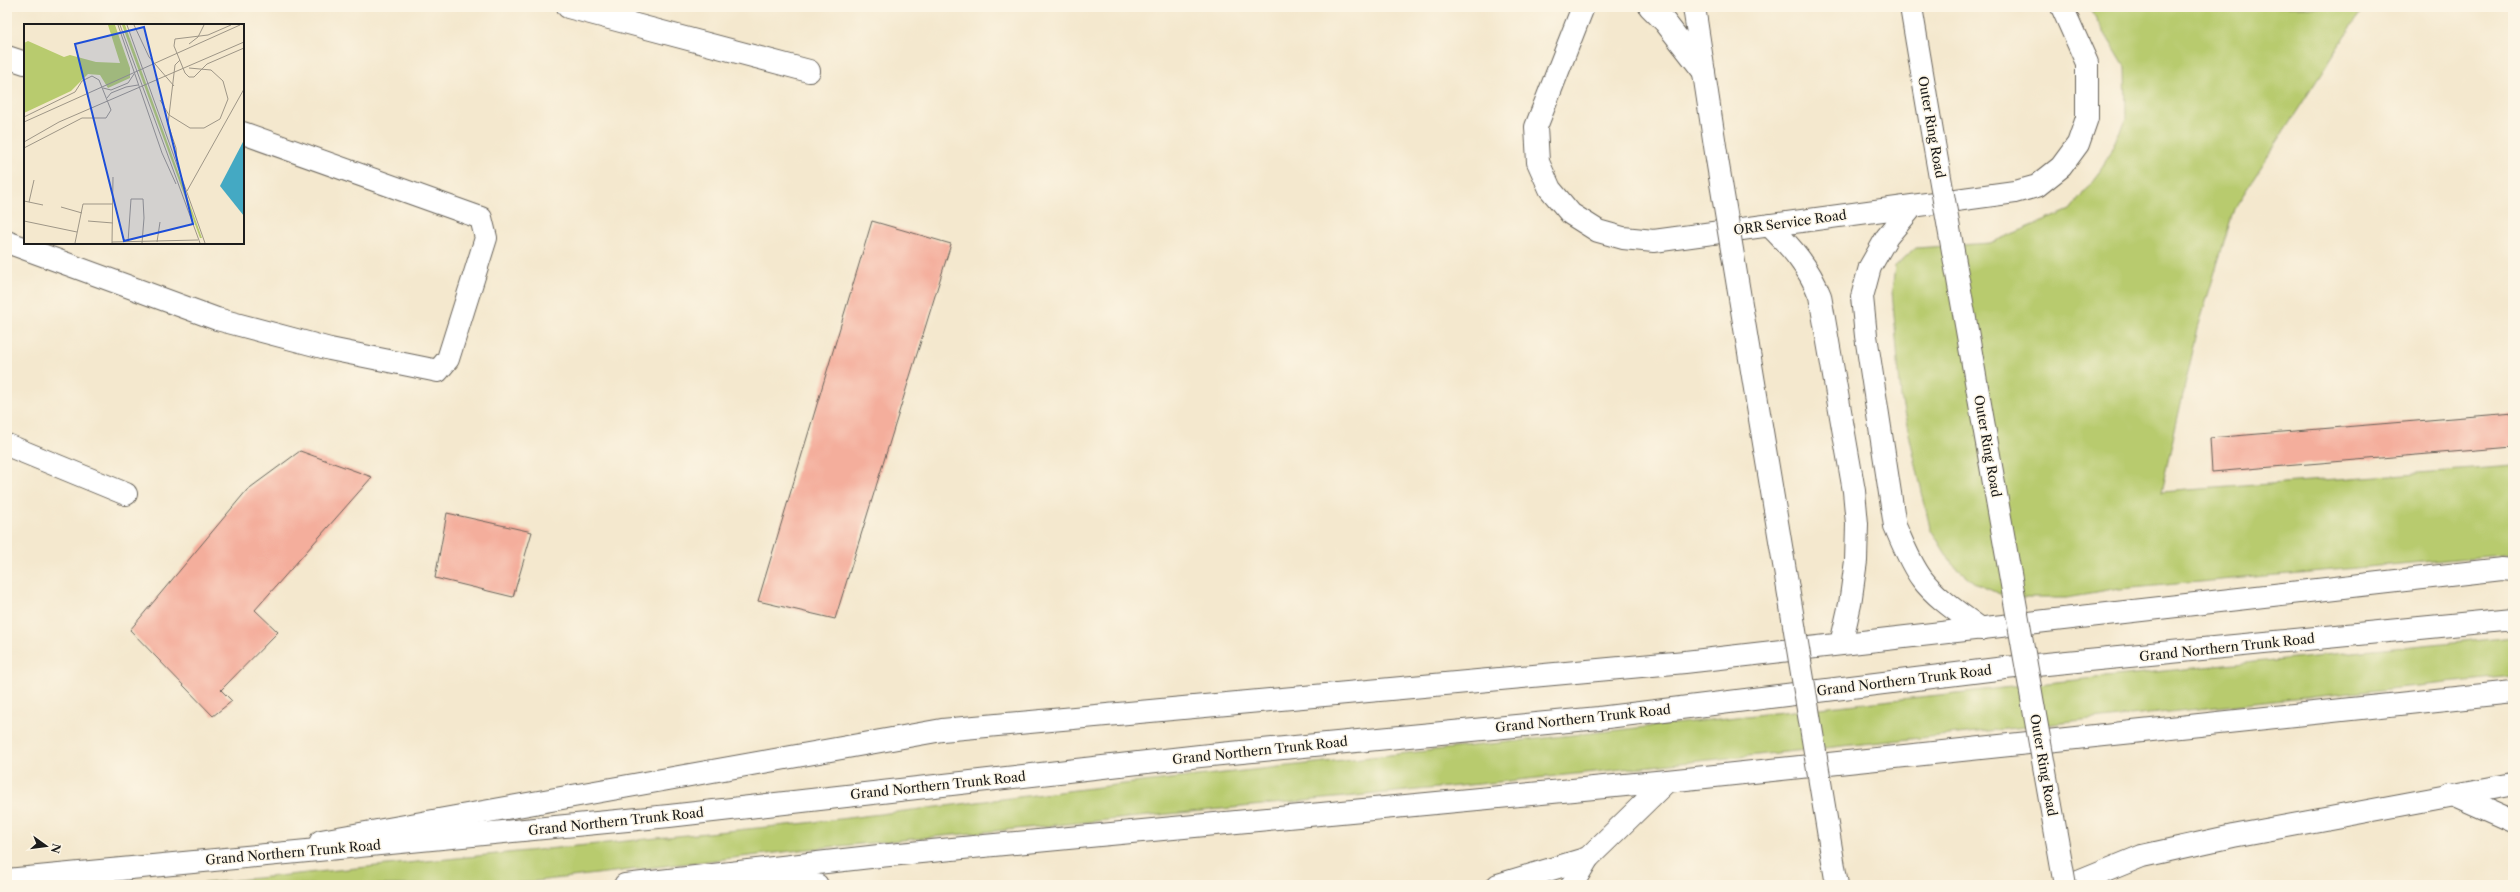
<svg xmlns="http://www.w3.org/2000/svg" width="2520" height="892" viewBox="0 0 2520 892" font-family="'Libre Caslon Text',serif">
<rect width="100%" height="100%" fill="#fcf5e5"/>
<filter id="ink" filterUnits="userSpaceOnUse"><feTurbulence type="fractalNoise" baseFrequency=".025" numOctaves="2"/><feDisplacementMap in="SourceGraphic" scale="8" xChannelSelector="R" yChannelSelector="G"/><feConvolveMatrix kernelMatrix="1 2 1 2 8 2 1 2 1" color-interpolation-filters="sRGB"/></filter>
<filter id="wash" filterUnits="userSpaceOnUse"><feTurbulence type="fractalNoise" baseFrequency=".012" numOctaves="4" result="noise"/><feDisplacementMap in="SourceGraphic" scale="16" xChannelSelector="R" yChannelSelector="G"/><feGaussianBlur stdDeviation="0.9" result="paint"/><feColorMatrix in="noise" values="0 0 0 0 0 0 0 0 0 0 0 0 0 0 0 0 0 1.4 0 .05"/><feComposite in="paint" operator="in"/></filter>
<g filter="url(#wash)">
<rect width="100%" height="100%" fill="#f4e8ce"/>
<path fill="#b8cb6e" stroke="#6a7445" d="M2089,7H2364L2234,209L2198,328L2161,492L2513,466V554L2120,589L2066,598H2010L1976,584L1952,564L1930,528L1901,398L1892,291L1895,266L1916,248L1990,243L2070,210L2101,171L2126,118L2125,67Z
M2513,636V676L1489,783L809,849L503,885H187L807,823L1124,784L2085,679Z"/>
<g id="blocks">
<path fill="#f4ae9c" d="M872,221L951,244L835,619L758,601Z
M2513,413V447L2212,472L2210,438Z
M300,451L372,477L255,610L278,632L221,690L232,701L213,716L130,630L247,490Z
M447,513L532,532L513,597L435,578Z"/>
</g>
</g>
<g filter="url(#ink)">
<use href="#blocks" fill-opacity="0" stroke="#68635a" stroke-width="1"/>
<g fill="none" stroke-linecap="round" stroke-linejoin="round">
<g stroke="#68635a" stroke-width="24">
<path id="minor" d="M568,7L809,71
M7,57L25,63
M7,242L217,319L330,349L438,371L448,359L486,238L481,218L243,133
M7,445L126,494"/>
</g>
<g stroke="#68635a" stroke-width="24">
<path id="tertiary" d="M321,841L942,730L1685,662L2502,569L2513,570
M2071,885L2142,856L2233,836L2513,784"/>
</g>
<g stroke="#68635a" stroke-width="24">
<path id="primary" d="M1583,7L1536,127L1538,162L1550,189L1571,214L1598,231L1623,238L1654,241L2015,192L2037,186L2061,167L2078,144L2087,118V63L2062,7
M1913,206L1887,237L1870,267L1862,297L1866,336L1895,526C1903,544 1910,563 1922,579C1937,599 1961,614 1981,629
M1769,225C1791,247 1809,267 1820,296L1854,491L1857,524L1856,561L1850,604L1841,644"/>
</g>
<g stroke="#68635a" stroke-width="24">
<path id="trunk" d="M1650,7L1665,22L1704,72
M765,876L817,885
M7,880L669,816L1200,756L1599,718L2005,668L2513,619
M625,885L879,856L1667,781L2513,692
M1572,885L1588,858L1667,781"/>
</g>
<g stroke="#68635a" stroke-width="24">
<path id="motorway" d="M1694,7L1717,159
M1911,7L1933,138
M2450,794L2513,822
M1498,885L1588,858"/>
</g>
<use href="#minor" stroke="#fff" stroke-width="22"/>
<use href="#tertiary" stroke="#fff" stroke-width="22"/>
<use href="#primary" stroke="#fff" stroke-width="22"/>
<use href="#trunk" stroke="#fff" stroke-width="22"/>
<use href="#motorway" stroke="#fff" stroke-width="22"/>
<g stroke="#68635a" stroke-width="24" stroke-linecap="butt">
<path id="motorway-bridge" d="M1933,138L2065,885
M1717,159L1837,885"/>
</g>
<use href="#motorway-bridge" stroke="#fff" stroke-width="22"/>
</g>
</g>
<g text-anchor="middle" stroke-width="3" stroke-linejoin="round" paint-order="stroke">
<g font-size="13" fill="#1c1c1c" stroke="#fcf5e5">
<text transform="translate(1932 127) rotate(80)" y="5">Outer Ring Road</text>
<text transform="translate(1790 222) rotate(-8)" y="5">ORR Service Road</text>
<text transform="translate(1988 446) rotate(80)" y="5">Outer Ring Road</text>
<text transform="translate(2227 647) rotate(-6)" y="5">Grand Northern Trunk Road</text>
<text transform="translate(1904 680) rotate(-7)" y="5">Grand Northern Trunk Road</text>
<text transform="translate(1583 718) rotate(-6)" y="5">Grand Northern Trunk Road</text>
<text transform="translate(1260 750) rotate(-6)" y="5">Grand Northern Trunk Road</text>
<text transform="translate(2044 765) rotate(80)" y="5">Outer Ring Road</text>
<text transform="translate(938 785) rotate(-6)" y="5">Grand Northern Trunk Road</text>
<text transform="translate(616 821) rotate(-6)" y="5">Grand Northern Trunk Road</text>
<text transform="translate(293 852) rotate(-5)" y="5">Grand Northern Trunk Road</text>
</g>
</g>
<g transform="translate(24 24)">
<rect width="220" height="220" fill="#f4e8ce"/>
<path d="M84,1H91L106,44V54L84,64L76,51L64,50L47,67L0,89V19L4,17L40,33L46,31L72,38L96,39ZM98,1H101L178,214H176Z" fill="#b8cb6e"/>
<path d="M220,116V192L196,162Z" fill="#44a9c3"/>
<path fill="none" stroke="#9e9687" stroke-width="1" d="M94,1L138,129L152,160M96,1L176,219M103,1L181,219M110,1L125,33L150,62M207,1L184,11L151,15L150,22L161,49L165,53H170L183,40L220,24M165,20L174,13L180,1M79,64L87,66L104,59L110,50M83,74L87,69L102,63L114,61M136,76L145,91L166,104H180L196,95L204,75L199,57L187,46L165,44M0,93L51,68L58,57L68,52L75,56L87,86L82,94H58L0,124M0,98L216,1M0,118L35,98L220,18M153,137L152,124L144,100L151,41L156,36M163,167L220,65M0,177L19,181M5,178L10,156M37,183L58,189M0,197L53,208M64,197L89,199M88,218L174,216M104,218L107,175H119L120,194L118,219M133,218L136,198M51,219L59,180H89M88,219L89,153"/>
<path fill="#1d4ed8" fill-opacity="0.15" stroke="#1d4ed8" stroke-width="2" d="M120,3L169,200L100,217L51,20Z"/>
<rect width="220" height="220" fill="none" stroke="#1c1c1c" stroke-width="2"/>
</g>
<rect width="2520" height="892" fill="none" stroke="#fcf5e5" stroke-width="24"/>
<g transform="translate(46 846) rotate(104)" stroke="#fcf5e5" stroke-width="3" paint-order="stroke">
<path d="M0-3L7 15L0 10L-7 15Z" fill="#1c1c1c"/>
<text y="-6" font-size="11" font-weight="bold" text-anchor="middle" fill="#1c1c1c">N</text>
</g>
</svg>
